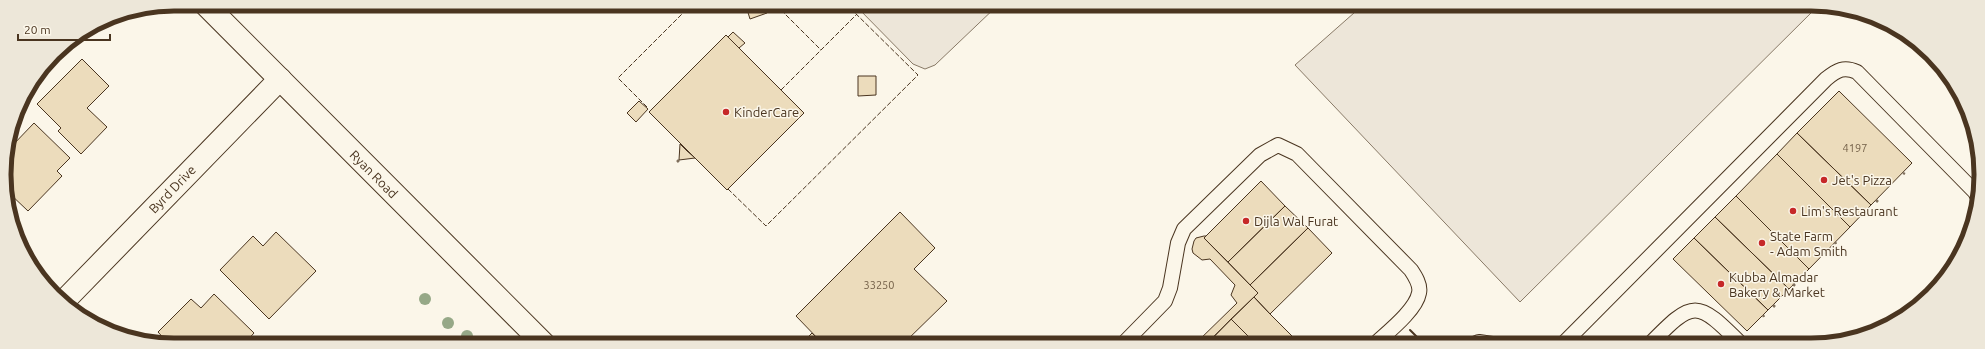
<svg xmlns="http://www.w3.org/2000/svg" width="1985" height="349" viewBox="0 0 1985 349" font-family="Ubuntu,sans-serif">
<rect width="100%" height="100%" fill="#fbf6e9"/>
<path fill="#ede6d9" stroke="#887966" d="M855,5H998L935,65L925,69L913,64Z
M1363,5H1819L1520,302L1295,65Z"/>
<path fill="#ecdcbc" stroke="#4a3520" d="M749,4L764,5L767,13L750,19L746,6Z
M733,32L745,43L739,48L728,37Z
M726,35L804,113L727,190L649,112Z
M82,59L109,86L87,108L107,127L81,154L58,131L61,128L37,104Z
M858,76H876V95L858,96Z
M1839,91L1912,163L1871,205L1797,133Z
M639,101L648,109L636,122L627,113Z
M34,123L70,158L57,171L62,176L28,211L8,192L4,164L8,146L10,148Z
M1797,133L1871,205L1850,227L1777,154Z
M680,144L687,151L695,158L679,160Z
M1777,154L1850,227L1809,269L1736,196Z
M1261,181L1285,206L1228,262L1204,238Z
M1736,196L1809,269L1789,289L1715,217Z
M1285,206L1308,228L1250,285L1228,262Z
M900,212L935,248L914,269L947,301L903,344H823L796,316Z
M1715,217L1789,289L1768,310L1694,238Z
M1308,228L1332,253L1270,314L1254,297L1258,293L1250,285Z
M276,232L316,271L269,319L220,270L253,236L263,246Z
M1204,236H1206L1204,238L1258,293L1206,344H1195L1237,303L1231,295L1235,285L1210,259L1202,260L1193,253L1192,249L1194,241L1196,238Z
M1694,238L1768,310L1747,331L1673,259Z
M214,294L254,333L244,344H169L158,332L191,299L201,308Z
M1254,297L1270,314L1300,344H1256L1231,319Z
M1231,319L1256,344H1211L1209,342Z
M812,333L823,344H801Z"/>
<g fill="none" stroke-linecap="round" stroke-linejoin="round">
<g stroke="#4a3520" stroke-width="16">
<path id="service" d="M1123,344L1165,301L1170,288L1178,243L1184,229L1260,155L1278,145L1297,154L1411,270C1415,276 1421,285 1419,293C1416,310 1388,332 1375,344
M1474,344L1479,342L1492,344
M1563,344L1826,79C1837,70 1844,66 1857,72L1975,192L1979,199
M1649,345C1694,299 1696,299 1742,345"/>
</g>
<g stroke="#4a3520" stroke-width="24">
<path id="minor" d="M64,301L280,79"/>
</g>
<g stroke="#4a3520" stroke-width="24">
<path id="secondary" d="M205,4L544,344"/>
</g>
<path stroke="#7f6f5c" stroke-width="2.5" stroke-dasharray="3 2" stroke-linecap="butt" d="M677,162L679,160
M1903,173L1905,174
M1876,200L1878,202
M1866,211L1868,213
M1835,242L1836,244
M1825,253L1827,254
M1793,284L1795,286
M1773,305L1775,307
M1763,315L1764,317"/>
<use href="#service" stroke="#fbf6e9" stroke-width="14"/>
<use href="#minor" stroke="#fbf6e9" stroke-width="22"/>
<use href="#secondary" stroke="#fbf6e9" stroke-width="22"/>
<path stroke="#4a3520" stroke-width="1" stroke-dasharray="5 2" stroke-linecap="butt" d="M776,5L821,50
M781,90L857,14
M647,107L618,78L692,4
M728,189L766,226L918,75L847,5"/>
<path stroke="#4a3520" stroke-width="2" d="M1410,330L1424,344"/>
</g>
<g fill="#96a887">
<circle cx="425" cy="299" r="6"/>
<circle cx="448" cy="323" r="6"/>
<circle cx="467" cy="336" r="6"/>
</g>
<g fill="#c62828" stroke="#fbf6e9" stroke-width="1.5">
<circle cx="726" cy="112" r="4"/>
<circle cx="1824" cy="180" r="4"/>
<circle cx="1793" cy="211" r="4"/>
<circle cx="1246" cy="221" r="4"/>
<circle cx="1762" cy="243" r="4"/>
<circle cx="1721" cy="284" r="4"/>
</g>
<g text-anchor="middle" stroke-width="3" stroke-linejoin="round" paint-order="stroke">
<g font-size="11" fill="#725f47">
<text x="1855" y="152">4197</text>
<text x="879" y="289">33250</text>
</g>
<g font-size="13" fill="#4a3520" stroke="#fbf6e9" text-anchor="start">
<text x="734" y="117">KinderCare</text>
<text x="1832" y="185">Jet's Pizza</text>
<text x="1801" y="216">Lim's Restaurant</text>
<text x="1254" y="226">Dijla Wal Furat</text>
<text x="1770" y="241">State Farm<tspan x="1770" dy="15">- Adam Smith</tspan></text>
<text x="1729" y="282">Kubba Almadar<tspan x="1729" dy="15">Bakery &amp; Market</tspan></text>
</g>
<g font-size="13" fill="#4a3520" stroke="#fbf6e9">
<text transform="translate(374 174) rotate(45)" y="5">Ryan Road</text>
<text transform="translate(172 189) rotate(-46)" y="5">Byrd Drive</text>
</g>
</g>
<path d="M0 0H1985V349H0ZM174 11H1811A163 163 0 0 1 1974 174V175A163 163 0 0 1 1811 338H174A163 163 0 0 1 11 175V174A163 163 0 0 1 174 11Z" fill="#ede7d9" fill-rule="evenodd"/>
<path fill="none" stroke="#4a3520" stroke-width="5" d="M174 11H1811A163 163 0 0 1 1974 174V175A163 163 0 0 1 1811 338H174A163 163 0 0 1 11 175V174A163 163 0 0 1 174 11Z"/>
<path d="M18 34v6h92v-6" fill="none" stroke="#4a3520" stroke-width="2"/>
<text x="24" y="34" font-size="12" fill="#4a3520" stroke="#fbf6e9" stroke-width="3" paint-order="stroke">20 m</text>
</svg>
